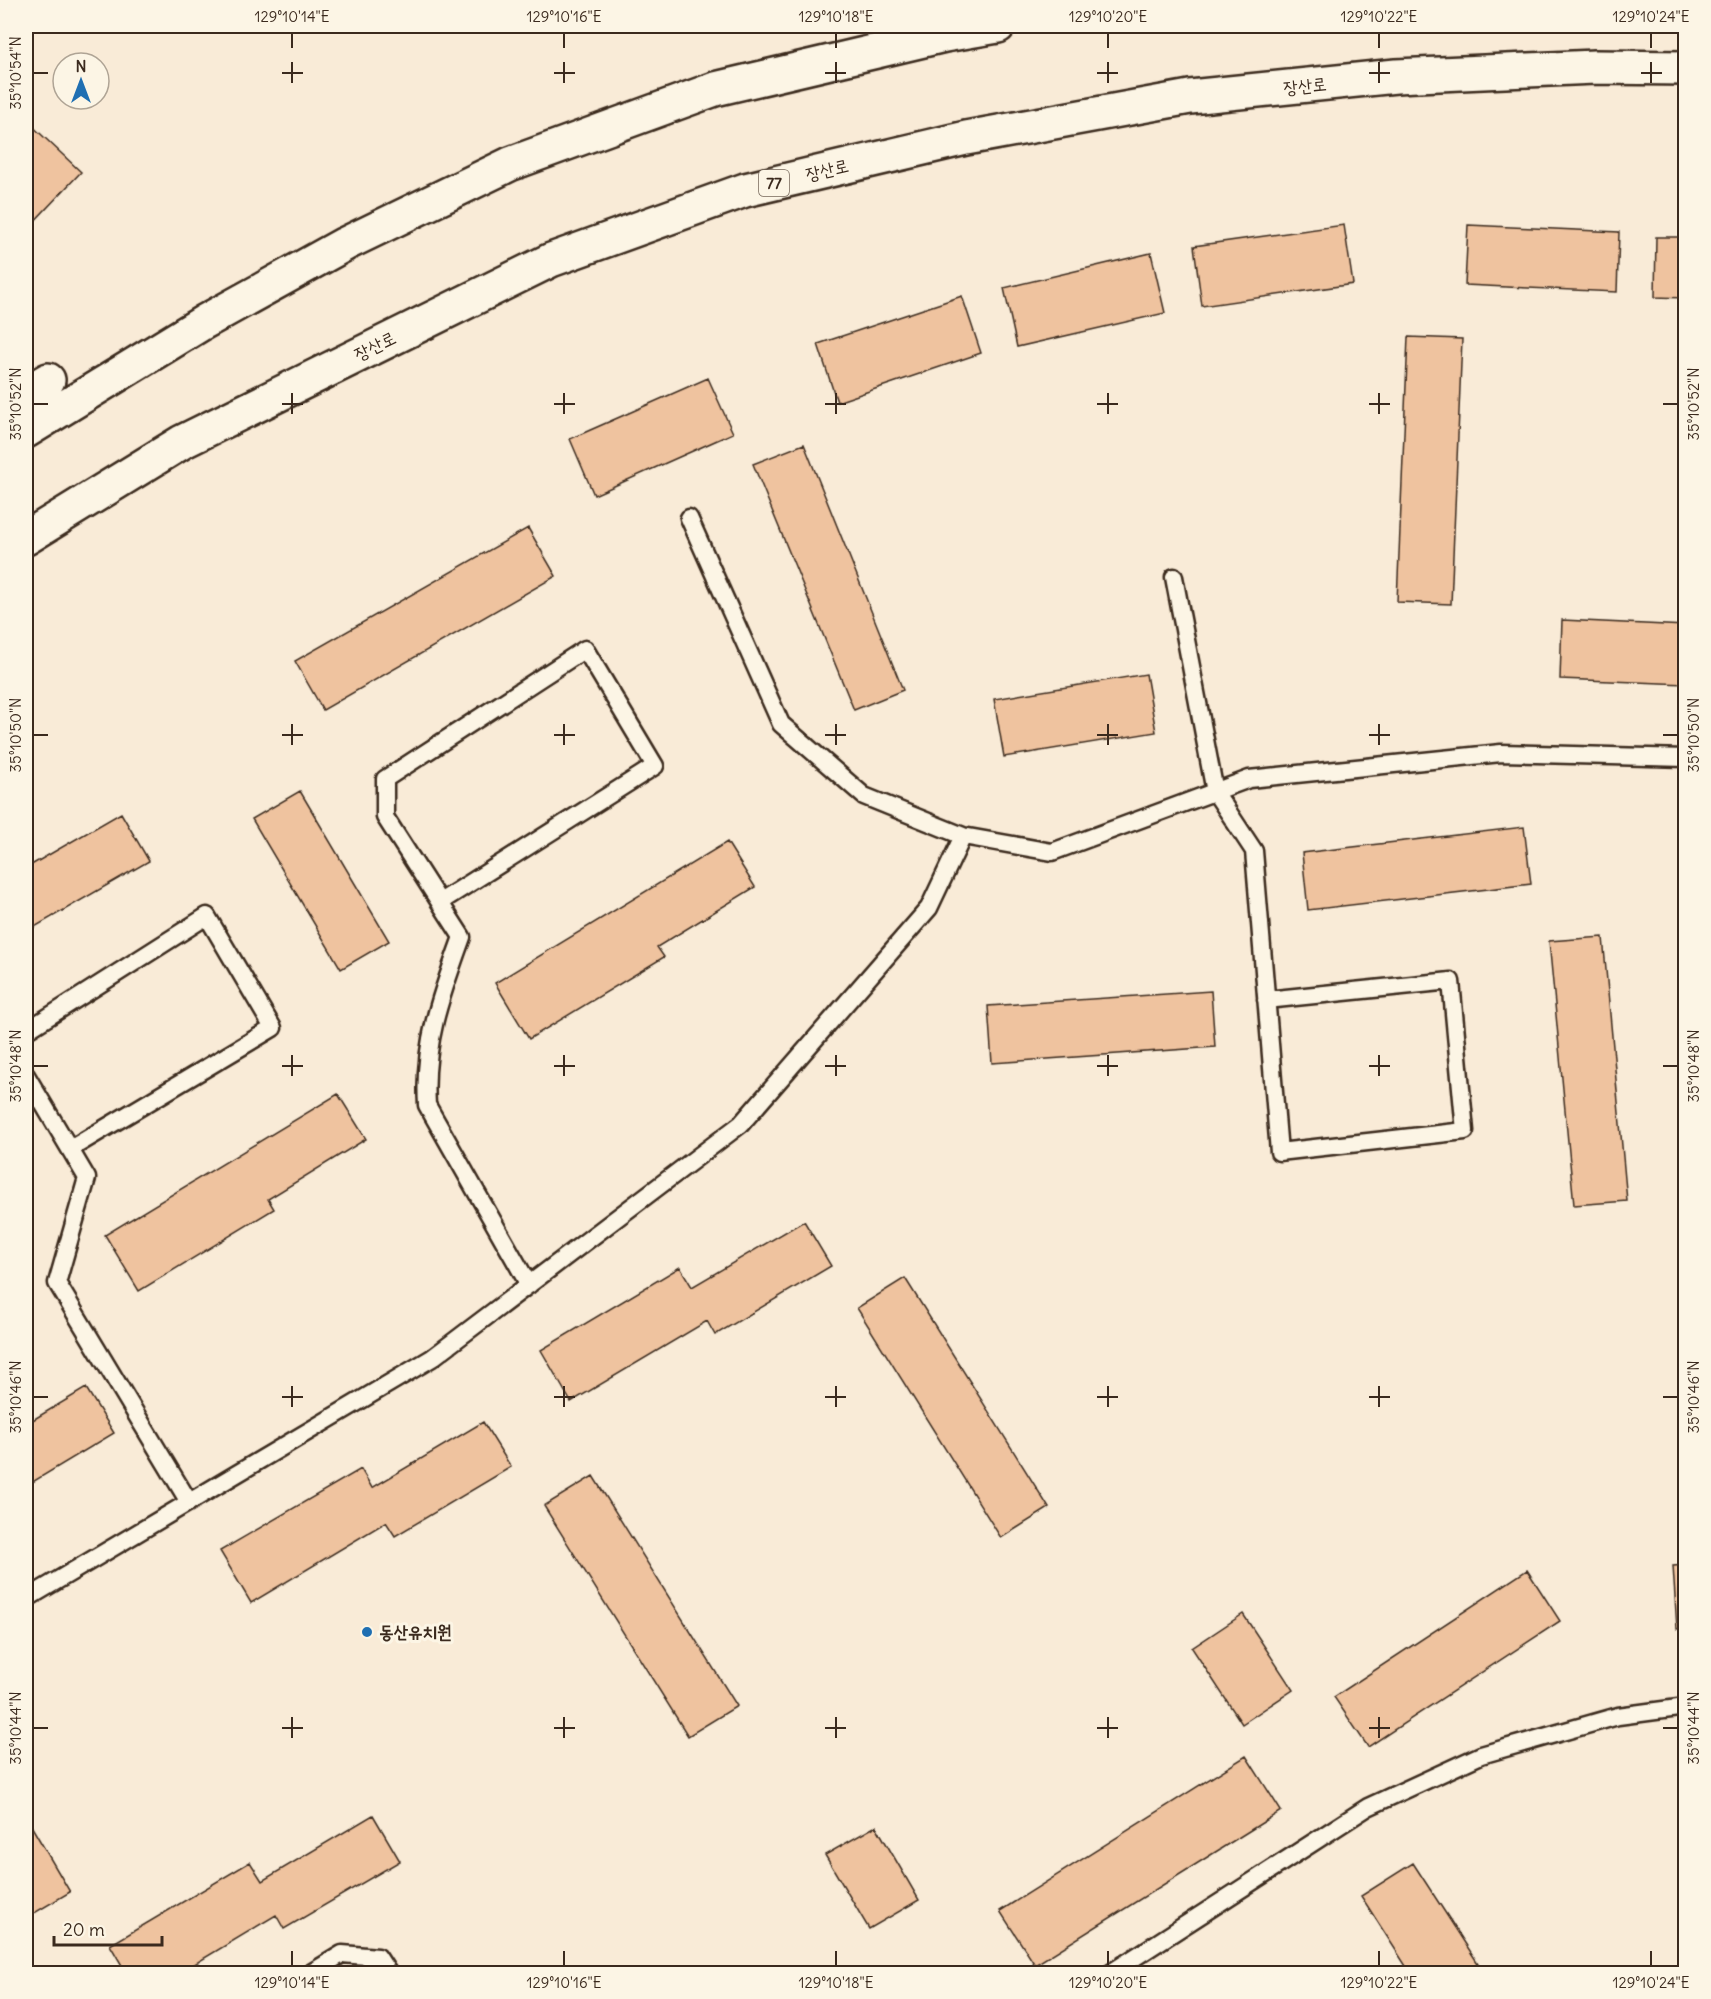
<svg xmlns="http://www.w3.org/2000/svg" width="1711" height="1999" viewBox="0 0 1711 1999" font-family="Delius,'Poor Story',sans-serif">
<rect width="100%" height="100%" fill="#f9ebd7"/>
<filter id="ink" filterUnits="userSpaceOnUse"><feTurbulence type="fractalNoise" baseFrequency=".0167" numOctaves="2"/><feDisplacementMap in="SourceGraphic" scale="12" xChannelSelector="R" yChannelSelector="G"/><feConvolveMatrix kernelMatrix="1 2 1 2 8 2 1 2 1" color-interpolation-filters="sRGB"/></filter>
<g filter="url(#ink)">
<path fill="#efc39f" stroke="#3b2a1e" stroke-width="1.5" d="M26,120L81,172L26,230Z
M1344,225L1353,284L1202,306L1194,246Z
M1468,225L1619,232L1617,292L1465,285Z
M1656,237H1686V298L1655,297Z
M1151,253L1165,313L1017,347L1004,288Z
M962,296L981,353L837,402L818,344Z
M1408,337L1462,339L1451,604L1397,602Z
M708,378L733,433L594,495L570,439Z
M804,444L903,690L854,710L753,464Z
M528,528L556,576L323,710L295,661Z
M1562,620L1686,626V684L1560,679Z
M1146,674L1156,732L1004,757L994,699Z
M300,791L389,941L341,969L252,819Z
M121,813L149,861L26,932V868Z
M1524,827L1531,884L1308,910L1302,853Z
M727,842L755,887L657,947L664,957L529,1039L495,983Z
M1603,937L1627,1201L1574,1205L1549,941Z
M1211,991L1215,1047L992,1063L988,1006Z
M338,1094L366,1139L268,1199L274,1209L139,1291L105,1235Z
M804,1221L831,1266L715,1335L707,1321L571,1402L541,1350L680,1267L692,1287Z
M905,1278L1049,1508L1001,1538L857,1308Z
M86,1388L114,1433L26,1486V1424Z
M483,1422L511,1467L395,1536L386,1522L251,1603L220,1551L361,1469L372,1488Z
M593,1476L737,1706L688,1736L544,1506Z
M1686,1565V1628L1677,1629L1673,1566Z
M1527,1570L1560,1621L1368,1747L1334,1697Z
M1243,1614L1293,1690L1242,1724L1192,1648Z
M1246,1756L1281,1811L1035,1965L1000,1911Z
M373,1815L400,1861L284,1929L276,1915L178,1974H127L110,1945L250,1862L262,1881Z
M26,1817L70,1892L26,1918Z
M876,1826L919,1900L869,1929L825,1855Z
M1413,1863L1485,1974H1411L1361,1896Z"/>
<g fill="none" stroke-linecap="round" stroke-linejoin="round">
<g stroke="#3b2a1e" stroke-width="21">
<path id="lane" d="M689,518L781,724L864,796L963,836L1052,852L1249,779L1501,753L1686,758
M1174,577L1215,792L1254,851L1279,1152L1465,1131L1451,981L1266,1000
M440,902L655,766L585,649L385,779V817L462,937C441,995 423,1043 427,1105L529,1285
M26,1031L207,916L273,1028L70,1149
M26,1075L87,1178L57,1283L189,1502
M26,1599L432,1358L741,1124L929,908L963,836
M309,1974L342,1954L378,1957L389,1974
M1109,1974L1368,1807L1481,1755L1618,1716L1686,1707"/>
</g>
<g stroke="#3b2a1e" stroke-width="38">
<path id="highway" d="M26,393L48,380
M26,431L204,322L345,244L510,164L715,89L945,35L998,26
M26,538L182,442L551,260L745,190L966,138L1190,97L1396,76L1595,67L1686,68"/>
</g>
<use href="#lane" stroke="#fcf5e5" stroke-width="16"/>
<use href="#highway" stroke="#fcf5e5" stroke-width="33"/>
</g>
</g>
<path fill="none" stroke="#3b2a1e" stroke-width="2" d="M292,33V48M564,33V48M836,33V48M1108,33V48M1379,33V48M1651,33V48M292,62V83M564,62V83M836,62V83M1108,62V83M1379,62V83M1651,62V83M33,73H48M282,73H303M554,73H575M825,73H846M1097,73H1118M1369,73H1390M1641,73H1662M292,393V414M564,393V414M836,393V414M1108,393V414M1379,393V414M33,404H48M282,404H303M554,404H575M825,404H846M1097,404H1118M1369,404H1390M1663,404H1678M292,724V745M564,724V745M836,724V745M1108,724V745M1379,724V745M33,735H48M282,735H303M554,735H575M825,735H846M1097,735H1118M1369,735H1390M1663,735H1678M292,1055V1076M564,1055V1076M836,1055V1076M1108,1055V1076M1379,1055V1076M33,1066H48M282,1066H303M554,1066H575M825,1066H846M1097,1066H1118M1369,1066H1390M1663,1066H1678M292,1386V1407M564,1386V1407M836,1386V1407M1108,1386V1407M1379,1386V1407M33,1397H48M282,1397H303M554,1397H575M825,1397H846M1097,1397H1118M1369,1397H1390M1663,1397H1678M292,1717V1738M564,1717V1738M836,1717V1738M1108,1717V1738M1379,1717V1738M33,1728H48M282,1728H303M554,1728H575M825,1728H846M1097,1728H1118M1369,1728H1390M1663,1728H1678M292,1951V1966M564,1951V1966M836,1951V1966M1108,1951V1966M1379,1951V1966M1651,1951V1966"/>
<circle fill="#1f6fb2" stroke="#fcf5e5" stroke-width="2" cx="367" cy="1632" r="6"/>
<g text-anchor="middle" stroke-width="6" stroke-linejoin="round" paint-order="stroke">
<rect fill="#fcf5e5" stroke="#75675a" stroke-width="1.5" x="759" y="170" width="30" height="26" rx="4.5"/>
<g font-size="16" font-weight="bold" fill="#3b2a1e">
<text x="774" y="189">77</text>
</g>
<g font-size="18" fill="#3b2a1e" stroke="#fcf5e5">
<text transform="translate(1305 86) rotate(-6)" y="6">장산로</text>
<text transform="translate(827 170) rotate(-13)" y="6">장산로</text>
<text transform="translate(375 346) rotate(-26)" y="6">장산로</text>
</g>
<g font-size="18" font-weight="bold" fill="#3b2a1e" stroke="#fcf5e5" text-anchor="start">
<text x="379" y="1638">동산유치원</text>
</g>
</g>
<rect width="1711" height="1999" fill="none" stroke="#fcf5e5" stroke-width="66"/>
<g transform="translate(81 81)"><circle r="28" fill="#fcf5e5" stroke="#afa495" stroke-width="1.5"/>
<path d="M0-4.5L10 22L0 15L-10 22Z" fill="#1f6fb2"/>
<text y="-9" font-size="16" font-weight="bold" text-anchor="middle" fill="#3b2a1e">N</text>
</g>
<path d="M54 1936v9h108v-9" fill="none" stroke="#3b2a1e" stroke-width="3"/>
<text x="63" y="1936" font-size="18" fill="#3b2a1e" stroke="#fcf5e5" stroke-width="4.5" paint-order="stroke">20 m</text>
<rect x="33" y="33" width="1645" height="1933" fill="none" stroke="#3b2a1e" stroke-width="2"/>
<g font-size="15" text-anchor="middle" fill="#3b2a1e">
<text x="292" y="22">129°10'14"E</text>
<text x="564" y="22">129°10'16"E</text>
<text x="836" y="22">129°10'18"E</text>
<text x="1108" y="22">129°10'20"E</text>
<text x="1379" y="22">129°10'22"E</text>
<text x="1651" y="22">129°10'24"E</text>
<text transform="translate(16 73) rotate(-90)" y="5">35°10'54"N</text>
<text transform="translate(16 404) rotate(-90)" y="5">35°10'52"N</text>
<text transform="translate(1694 404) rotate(-90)" y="5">35°10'52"N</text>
<text transform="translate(16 735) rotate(-90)" y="5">35°10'50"N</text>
<text transform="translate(1694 735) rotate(-90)" y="5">35°10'50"N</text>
<text transform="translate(16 1066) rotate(-90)" y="5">35°10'48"N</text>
<text transform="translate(1694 1066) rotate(-90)" y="5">35°10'48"N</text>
<text transform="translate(16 1397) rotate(-90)" y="5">35°10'46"N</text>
<text transform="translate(1694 1397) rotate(-90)" y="5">35°10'46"N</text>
<text transform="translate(16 1728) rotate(-90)" y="5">35°10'44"N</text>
<text transform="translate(1694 1728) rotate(-90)" y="5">35°10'44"N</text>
<text x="292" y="1988">129°10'14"E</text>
<text x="564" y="1988">129°10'16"E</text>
<text x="836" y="1988">129°10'18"E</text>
<text x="1108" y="1988">129°10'20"E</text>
<text x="1379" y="1988">129°10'22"E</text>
<text x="1651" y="1988">129°10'24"E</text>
</g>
</svg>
